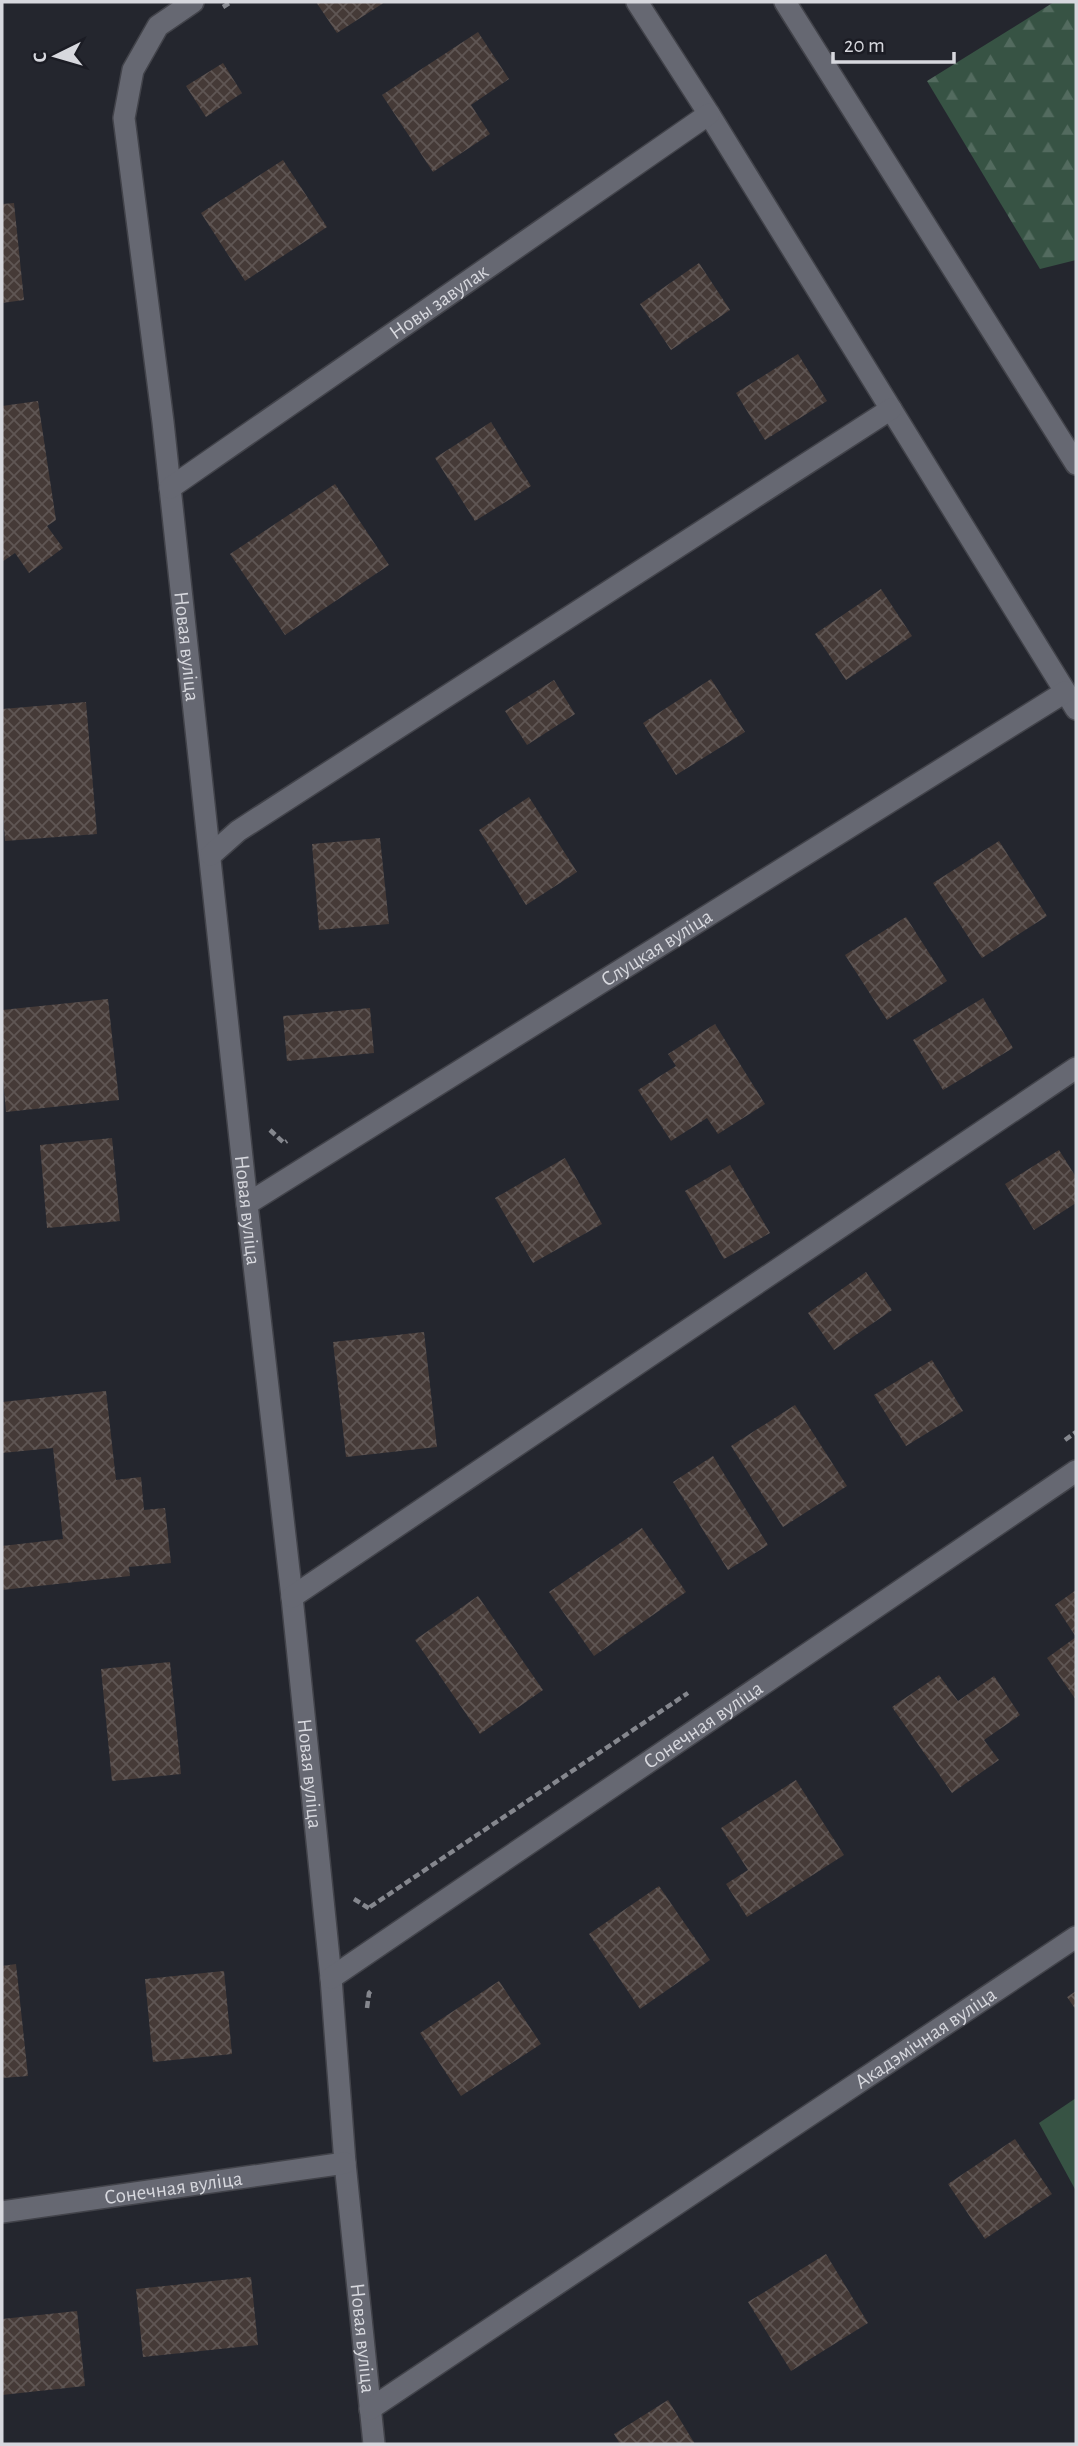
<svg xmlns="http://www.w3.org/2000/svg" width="1078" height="2446" viewBox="0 0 1078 2446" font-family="'Alegreya Sans',sans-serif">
<defs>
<pattern id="forest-firs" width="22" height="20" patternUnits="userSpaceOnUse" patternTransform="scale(1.75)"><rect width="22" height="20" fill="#375344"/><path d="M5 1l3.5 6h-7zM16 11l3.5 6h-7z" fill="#536b5f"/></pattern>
<pattern id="building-cross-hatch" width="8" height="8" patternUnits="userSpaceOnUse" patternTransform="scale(1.75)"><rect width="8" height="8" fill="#453a37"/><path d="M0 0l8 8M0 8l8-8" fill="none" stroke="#5f5654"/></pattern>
</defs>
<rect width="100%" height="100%" fill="#24262e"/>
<path fill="url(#forest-firs)" d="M1054,2H1076V260L1040,269L927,81Z"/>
<path fill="#375344" d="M1076,2098V2191L1039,2123Z"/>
<path fill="url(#building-cross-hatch)" d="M316,2H385L337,33Z
M478,32L509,79L471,105L490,134L433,172L382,95Z
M223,63L242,93L206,117L186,86Z
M283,160L327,227L245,281L201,213Z
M14,203L24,300L2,303V204Z
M699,263L730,310L671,350L640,304Z
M798,354L827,401L765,440L736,393Z
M38,401L56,520L47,526L63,548L29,573L15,553L2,562V406Z
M491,422L531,486L475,521L435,458Z
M335,484L389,565L285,635L230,554Z
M881,589L912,636L846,680L815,634Z
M711,679L745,732L676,775L643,723Z
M554,680L575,714L527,745L505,711Z
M86,702L97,834L5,841L2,801V709Z
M529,797L577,872L526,905L479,830Z
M380,838L389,924L319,930L312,844Z
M999,841L1047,916L982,958L933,883Z
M906,917L947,981L887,1020L845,955Z
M983,998L1013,1048L943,1090L913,1040Z
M108,999L119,1100L6,1112L2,1069V1010Z
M370,1008L374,1053L287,1061L283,1016Z
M715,1024L765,1104L718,1134L707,1118L671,1141L638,1090L676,1066L668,1054Z
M112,1138L120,1221L47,1228L40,1145Z
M1059,1150L1076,1177V1203L1034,1230L1005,1184Z
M565,1158L602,1224L533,1263L495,1198Z
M730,1165L770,1233L724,1259L685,1191Z
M866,1272L892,1310L834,1350L808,1313Z
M424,1332L437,1447L346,1457L333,1342Z
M932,1360L963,1411L906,1446L874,1395Z
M106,1391L116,1480L141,1477L144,1510L165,1508L171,1563L129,1567L130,1576L2,1590V1546L63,1539L53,1448L2,1453V1402Z
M795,1405L847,1486L783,1527L731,1446Z
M713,1456L768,1545L728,1570L673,1482Z
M642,1528L686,1592L594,1656L549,1592Z
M1076,1590V1700L1047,1658L1076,1637L1055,1605Z
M478,1596L543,1690L480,1734L415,1640Z
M170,1662L181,1774L112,1781L101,1669Z
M939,1675L958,1701L994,1676L1020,1715L984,1740L999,1760L952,1793L892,1707Z
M796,1780L844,1855L747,1917L726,1884L748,1870L721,1828Z
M659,1886L710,1960L640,2009L589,1934Z
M16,1964L28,2076L2,2078V1966Z
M224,1971L232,2054L153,2062L145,1979Z
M499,1981L541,2044L461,2096L420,2033Z
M1076,1991V2010L1067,1997Z
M1015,2139L1052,2194L985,2239L948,2184Z
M826,2254L868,2323L791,2371L748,2302Z
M251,2277L258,2345L143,2357L136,2289Z
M77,2311L85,2386L2,2395V2319Z
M668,2400L695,2444H620L614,2434Z"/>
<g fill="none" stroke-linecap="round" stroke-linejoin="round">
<g stroke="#42434a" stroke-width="24">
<g id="minor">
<path id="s1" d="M193,2L158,26L133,70L124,118L163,422L247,1204L292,1597L331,1978L345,2163L374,2444"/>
<path d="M637,2L709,114L1076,709"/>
<path d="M785,2L1076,464"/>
<path id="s2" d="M170,488L709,114"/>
<path d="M211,855L238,831L891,409"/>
<path id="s3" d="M247,1204L1065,692"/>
<path d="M292,1597L1076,1068"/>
<path id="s4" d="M331,1978L1076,1471"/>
<path id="s5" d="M2,2212L345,2163"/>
<path id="s6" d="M370,2409L1076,1937"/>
</g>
</g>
<path stroke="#85878e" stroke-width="4.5" stroke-dasharray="7 3.5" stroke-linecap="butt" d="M223,7L231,2
M270,1130L284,1143L287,1141
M1065,1440L1076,1432
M354,1899L370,1909
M370,1907L688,1693
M367,2008L369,1993L372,1990"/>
<use href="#minor" stroke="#666872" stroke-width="21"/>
</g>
<g text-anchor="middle" stroke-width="6" stroke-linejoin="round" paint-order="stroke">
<g font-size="21" fill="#d7d8de" stroke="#1b1c24">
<text dy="7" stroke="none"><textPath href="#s2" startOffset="327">Новы завулак</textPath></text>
<text dy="7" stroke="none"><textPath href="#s1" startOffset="674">Новая вуліца</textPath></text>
<text dy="7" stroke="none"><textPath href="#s3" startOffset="483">Слуцкая вуліца</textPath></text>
<text dy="7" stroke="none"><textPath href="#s1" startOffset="1241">Новая вуліца</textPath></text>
<text dy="7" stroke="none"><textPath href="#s4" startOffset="450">Сонечная вуліца</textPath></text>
<text dy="7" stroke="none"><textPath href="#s1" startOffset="1808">Новая вуліца</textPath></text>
<text dy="7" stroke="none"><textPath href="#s6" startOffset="668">Акадэмічная вуліца</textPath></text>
<text dy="7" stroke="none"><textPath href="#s5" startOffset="173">Сонечная вуліца</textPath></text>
<text dy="7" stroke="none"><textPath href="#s1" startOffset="2375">Новая вуліца</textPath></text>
</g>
</g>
<rect width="1078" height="2446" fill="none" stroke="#d7d8de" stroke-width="7"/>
<g transform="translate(56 56) rotate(265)" stroke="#1b1c24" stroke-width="5" paint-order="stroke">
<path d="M0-5L12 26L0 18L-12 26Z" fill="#d7d8de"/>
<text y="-10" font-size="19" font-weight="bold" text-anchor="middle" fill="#d7d8de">С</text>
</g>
<path d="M833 52v10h121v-10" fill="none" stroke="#d7d8de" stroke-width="3.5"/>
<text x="844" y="52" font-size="21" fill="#d7d8de" stroke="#1b1c24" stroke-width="5" paint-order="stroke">20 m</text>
</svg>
